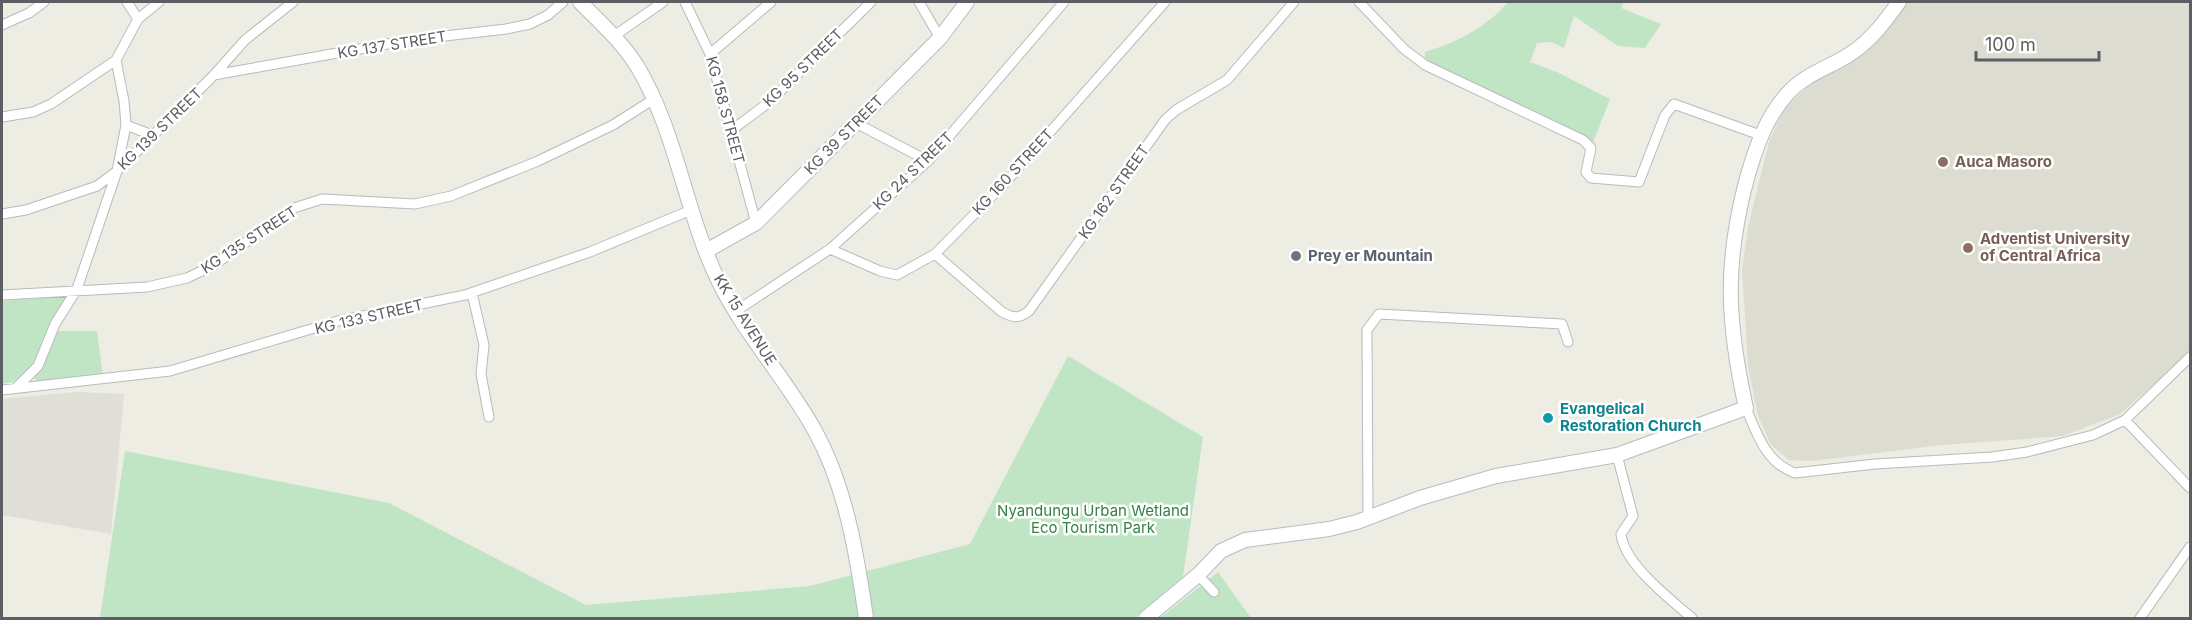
<svg xmlns="http://www.w3.org/2000/svg" width="2192" height="620" viewBox="0 0 2192 620" font-family="Inter,sans-serif">
<rect width="100%" height="100%" fill="#edede3"/>
<path fill="#dfded7" d="M76,392L124,394L111,534L2,515V399Z"/>
<path fill="#dddcd1" d="M1906,2H2190V352L2120,414L2063,436L1942,445L1812,461L1789,460L1771,445L1758,416L1748,366L1742,269L1748,227L1769,142L1784,109L1821,74L1885,30Z"/>
<path fill="#c0e5c5" d="M1508,2H1624L1621,8L1661,24L1645,48L1618,46L1574,16L1564,48L1551,42L1537,43L1530,62L1557,72L1610,99L1591,148L1425,65V52C1456,43 1487,27 1508,2Z
M61,296L66,299L43,340L32,367L13,382L2,384V301Z
M56,331H97L103,376L61,378L38,383L33,376Z
M1068,356L1203,437L1183,577L1135,618H100L125,451L389,503L586,605L810,586L970,544Z
M1218,572L1251,618H1160Z"/>
<g fill="none" stroke-linecap="round" stroke-linejoin="round">
<g stroke="#b8babf" stroke-width="11">
<path id="street" d="M127,2L138,19
M685,2L710,54L756,223
M919,2L940,38
M1359,2L1404,49L1425,65L1583,140L1591,148L1586,172L1591,178L1639,182L1665,115L1674,104L1760,135
M2,25L29,13L44,2
M614,36L663,2
M710,54L771,2
M214,75L410,40L506,29L530,24L548,15L563,2
M2,117L33,112L51,104L116,60L138,19L159,2
M856,123L928,161
M126,125L152,135
M732,130L768,103L871,2
M2,214L26,210L97,186L117,171L214,75L245,40L293,2
M830,249L880,271L897,275L935,254L1005,183L1165,2
M935,254L1002,312C1013,318 1019,319 1029,311L1165,120L1176,110L1227,80L1294,2
M472,293L484,345L481,374L489,417
M2,295L147,287L187,278L214,265L294,208L322,199L415,204L451,196L538,161L613,125L654,99
M736,311L830,249L928,161L1064,2
M16,388L38,366L55,324L77,289L117,171L126,125L124,101L116,60
M2,390L170,371L338,321L465,295L590,252L691,210
M1746,408C1757,434 1766,463 1795,473L1875,464L1992,457L2027,452L2093,435L2125,420L2190,357
M2125,420L2190,488
M1617,455L1633,516L1621,534C1624,564 1670,599 1692,618
M1368,518L1367,330L1379,314L1562,324L1568,342
M1198,575L1214,592
M2140,618L2190,547"/>
</g>
<g stroke="#b9bbc1" stroke-width="16">
<path id="secondary" d="M580,2C600,22 622,42 637,66C677,132 685,213 719,282C745,335 787,380 815,431C846,487 857,555 866,618
M706,251L756,223L940,38L967,2
M1146,618L1198,575L1221,551L1245,540L1329,529L1357,522L1420,498L1496,476L1617,455L1746,408C1727,322 1724,264 1747,178C1756,147 1766,117 1788,93C1806,73 1832,67 1853,52C1872,39 1886,20 1899,2"/>
</g>
<use href="#street" stroke="#fff" stroke-width="9"/>
<use href="#secondary" stroke="#fff" stroke-width="14"/>
</g>
<g fill="#8d6e63" stroke="#fff" stroke-width="2">
<circle cx="1943" cy="162" r="6"/>
<circle cx="1968" cy="248" r="6"/>
</g>
<circle fill="#6b7280" stroke="#fff" stroke-width="2" cx="1296" cy="256" r="6"/>
<circle fill="#0f9aa8" stroke="#fff" stroke-width="2" cx="1548" cy="418" r="6"/>
<g text-anchor="middle" stroke-width="5" stroke-linejoin="round" paint-order="stroke">
<g font-size="15" fill="#5b5e63" stroke="#fff">
<text transform="translate(392 45) rotate(-9)" y="5">KG 137 STREET</text>
<text transform="translate(803 68) rotate(-44)" y="5">KG 95 STREET</text>
<text transform="translate(725 110) rotate(75)" y="5">KG 158 STREET</text>
<text transform="translate(160 129) rotate(-44)" y="5">KG 139 STREET</text>
<text transform="translate(844 135) rotate(-45)" y="5">KG 39 STREET</text>
<text transform="translate(913 171) rotate(-44)" y="5">KG 24 STREET</text>
<text transform="translate(1013 172) rotate(-47)" y="5">KG 160 STREET</text>
<text transform="translate(1114 192) rotate(-55)" y="5">KG 162 STREET</text>
<text transform="translate(249 240) rotate(-33)" y="5">KG 135 STREET</text>
<text transform="translate(369 317) rotate(-13)" y="5">KG 133 STREET</text>
<text transform="translate(745 320) rotate(58)" y="5">KK 15 AVENUE</text>
</g>
<g font-size="15" font-weight="bold" fill="#785e54" stroke="#fff" text-anchor="start">
<text x="1955" y="167">Auca Masoro</text>
<text x="1980" y="244">Adventist University<tspan x="1980" dy="17">of Central Africa</tspan></text>
</g>
<g font-size="15" font-weight="bold" fill="#5b616d" stroke="#fff" text-anchor="start">
<text x="1308" y="261">Prey er Mountain</text>
</g>
<g font-size="15" font-weight="bold" fill="#0d838f" stroke="#fff" text-anchor="start">
<text x="1560" y="414">Evangelical<tspan x="1560" dy="17">Restoration Church</tspan></text>
</g>
<g font-size="15" fill="#368044" stroke="#fff">
<text x="1093" y="516">Nyandungu Urban Wetland<tspan x="1093" dy="17">Eco Tourism Park</tspan></text>
</g>
</g>
<rect width="2192" height="620" fill="none" stroke="#5b5e63" stroke-width="6"/>
<path d="M1976 51v9h123v-9" fill="none" stroke="#5b5e63" stroke-width="3"/>
<text x="1985" y="51" font-size="18" fill="#5b5e63" stroke="#ffffff" stroke-width="4.5" paint-order="stroke">100 m</text>
</svg>
